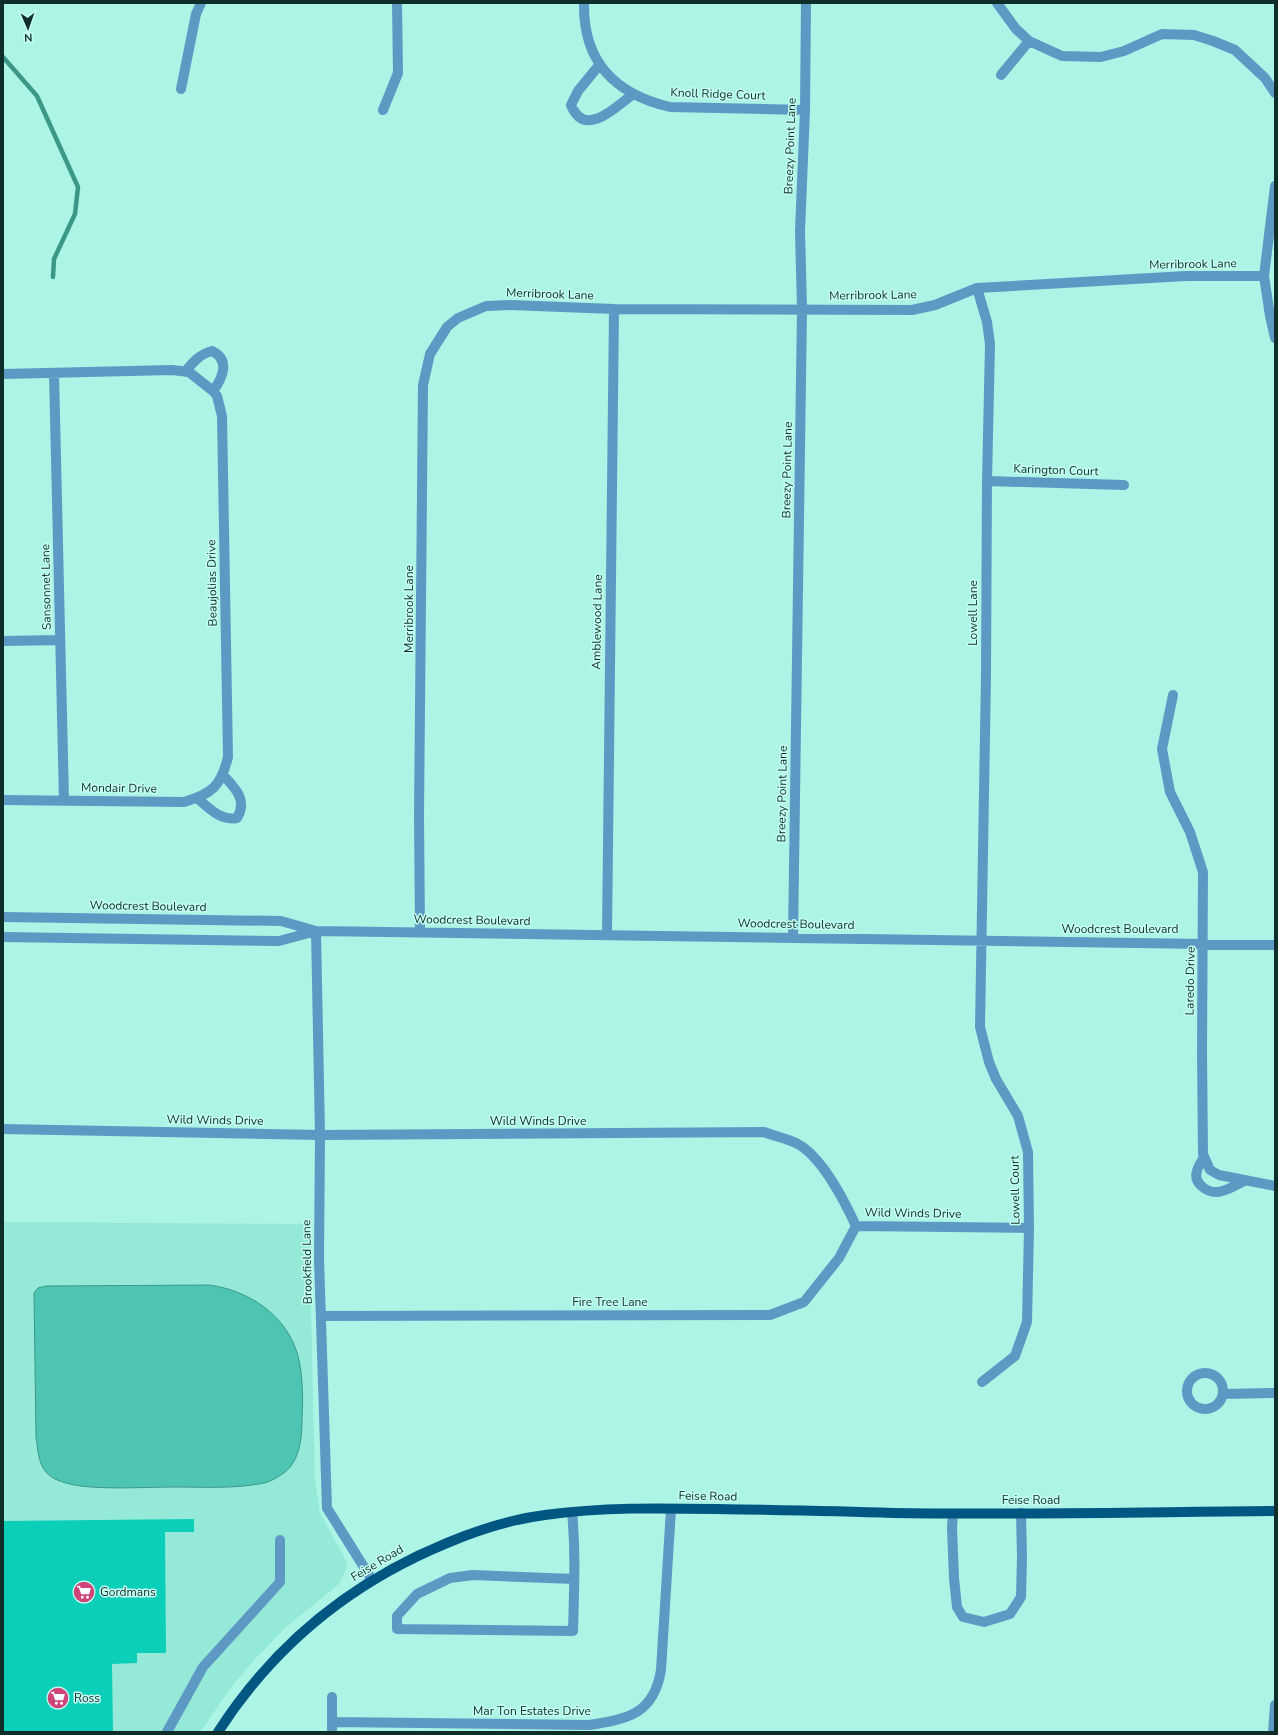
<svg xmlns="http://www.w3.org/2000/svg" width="1278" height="1735" viewBox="0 0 1278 1735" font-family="'Nunito Sans',sans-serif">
<rect width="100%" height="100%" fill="#abf4e6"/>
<path fill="#95e9d9" d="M3,1222L309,1224L315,1481L320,1513L346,1561L347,1567L339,1584L285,1628L256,1658L232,1686L200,1732H3Z"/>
<path fill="#4ec5b2" stroke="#3b9889" d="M209,1285C248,1290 287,1315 298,1356C303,1376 303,1399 302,1419C302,1437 300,1460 285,1472C280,1476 270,1482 264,1483C235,1489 205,1487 176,1487C148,1487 119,1489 91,1487C77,1486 55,1483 46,1472C38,1463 38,1449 36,1437L34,1293L38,1288L46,1286Z"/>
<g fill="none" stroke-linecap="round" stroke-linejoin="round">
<path stroke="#3b9889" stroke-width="4.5" d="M3,57L37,96L78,187L75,214L54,259L53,277"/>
</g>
<path fill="#0bcfb9" d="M194,1519V1532H165L166,1653H137V1663L112,1664L113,1732H3V1521Z"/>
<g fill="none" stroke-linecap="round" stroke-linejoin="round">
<path stroke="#5e99c4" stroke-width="10" d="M584,3C583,62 615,94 670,107L805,110
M997,3L1016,29L1029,41L1062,56L1101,57L1124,51L1162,34L1194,35L1213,41L1235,50L1265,78L1275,93
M600,64L578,91L571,105C585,139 616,107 633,94
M1001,75L1029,41
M181,89L196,14L201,3
M383,110L398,73L397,3
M1275,186L1264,276L1270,316L1275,338
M977,288L987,322L990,344L987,481L986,676L980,1027L989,1062L996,1079L1018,1116L1028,1152L1029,1228L1027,1322L1015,1356L982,1382
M185,372C193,362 200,354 212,351C231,360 222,379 213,391
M54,373L64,801
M3,374L172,370L189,372L213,391L217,396L222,416L228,757C221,786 212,794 184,802L3,800
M987,481L1124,485
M3,641L60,640
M1173,695L1162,749L1170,792L1190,832L1203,872L1202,1054L1203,1154L1210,1170L1219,1175L1275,1186
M197,798C209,808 220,821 237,818C248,800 235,788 223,775
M3,917L281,921L316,931L1275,945
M316,931L320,1135L319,1259L327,1508L372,1580
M420,932L419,815L423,385L430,354L447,327L458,318L486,306L510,305L614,309L912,310L935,305L977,288L1186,276H1264
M607,935L614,309
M3,937L279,941L316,931
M793,937L802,309L800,231L805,110L806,3
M3,1129L320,1135L764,1132C774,1136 786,1138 796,1143C821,1155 845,1202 856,1226L1029,1228
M1204,1157C1202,1161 1198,1166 1197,1171C1193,1183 1207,1193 1218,1192C1227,1191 1236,1185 1244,1181
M321,1316L770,1315L804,1302L839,1258L856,1226
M1187 1391a18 18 0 1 1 36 0a18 18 0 1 1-36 0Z
M1223,1394L1275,1393
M572,1512C576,1552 574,1591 573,1631L397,1629V1616L417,1594L450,1578L473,1575L574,1579
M953,1514L952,1528L954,1578L957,1607L963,1617L984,1622L1010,1614L1021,1597L1022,1557L1021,1513
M332,1697V1732
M332,1722L589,1725C628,1719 654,1714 661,1670L671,1509
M167,1732L203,1667L280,1582V1540
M1273,1732L1275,1705"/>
<path stroke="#025682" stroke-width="10" d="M218,1732C274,1645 352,1582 447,1543C478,1530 512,1519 545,1515C602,1507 659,1508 716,1509C775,1510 834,1511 893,1513C1020,1515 1148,1512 1275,1511"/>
</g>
<defs>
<g id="supermarket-disc" transform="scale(1.15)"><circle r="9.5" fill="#d04579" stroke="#c5fff3"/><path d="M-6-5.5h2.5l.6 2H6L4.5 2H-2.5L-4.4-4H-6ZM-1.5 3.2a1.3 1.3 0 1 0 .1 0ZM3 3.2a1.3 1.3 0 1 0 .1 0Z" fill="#fff"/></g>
</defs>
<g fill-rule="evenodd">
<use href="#supermarket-disc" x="84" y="1592"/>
<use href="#supermarket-disc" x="58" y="1698"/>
</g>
<g text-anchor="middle" stroke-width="3" stroke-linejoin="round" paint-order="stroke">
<g font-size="12" fill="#0f2e29" stroke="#c5fff3">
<text transform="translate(718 94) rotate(2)" y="4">Knoll Ridge Court</text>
<text transform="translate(790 146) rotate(-88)" y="4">Breezy Point Lane</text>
<text transform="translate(1193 264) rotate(-1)" y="4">Merribrook Lane</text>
<text transform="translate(550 294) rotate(2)" y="4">Merribrook Lane</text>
<text transform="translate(873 295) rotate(-1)" y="4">Merribrook Lane</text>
<text transform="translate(787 470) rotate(-89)" y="4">Breezy Point Lane</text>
<text transform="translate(1056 470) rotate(2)" y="4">Karington Court</text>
<text transform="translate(212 583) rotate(-91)" y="4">Beaujolias Drive</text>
<text transform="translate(46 587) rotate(-91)" y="4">Sansonnet Lane</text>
<text transform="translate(409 609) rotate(-90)" y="4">Merribrook Lane</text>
<text transform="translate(973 613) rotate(-90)" y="4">Lowell Lane</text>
<text transform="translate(597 622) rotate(-89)" y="4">Amblewood Lane</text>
<text transform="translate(119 788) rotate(1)" y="4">Mondair Drive</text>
<text transform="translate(782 794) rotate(-89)" y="4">Breezy Point Lane</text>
<text transform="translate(148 906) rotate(1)" y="4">Woodcrest Boulevard</text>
<text transform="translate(472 920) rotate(1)" y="4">Woodcrest Boulevard</text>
<text transform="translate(796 924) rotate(1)" y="4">Woodcrest Boulevard</text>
<text x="1120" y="933">Woodcrest Boulevard</text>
<text transform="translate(1190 981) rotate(-89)" y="4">Laredo Drive</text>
<text transform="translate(215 1120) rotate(1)" y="4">Wild Winds Drive</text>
<text x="538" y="1125">Wild Winds Drive</text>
<text transform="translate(1015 1190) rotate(-91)" y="4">Lowell Court</text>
<text transform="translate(913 1213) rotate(1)" y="4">Wild Winds Drive</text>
<text transform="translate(307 1262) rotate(-91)" y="4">Brookfield Lane</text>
<text x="610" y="1306">Fire Tree Lane</text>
<text transform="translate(708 1496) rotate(1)" y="4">Feise Road</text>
<text x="1031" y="1504">Feise Road</text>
<text transform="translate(377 1563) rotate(-31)" y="4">Feise Road</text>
<text x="532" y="1715">Mar Ton Estates Drive</text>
</g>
<g font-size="12" fill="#0f2e29" stroke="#c5fff3" text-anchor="start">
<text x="100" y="1596">Gordmans</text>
<text x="74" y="1702">Ross</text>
</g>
</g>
<rect width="1278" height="1735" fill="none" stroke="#0f2e29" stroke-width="8"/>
<g transform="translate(28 28) rotate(178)" stroke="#c5fff3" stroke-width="3" paint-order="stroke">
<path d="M0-3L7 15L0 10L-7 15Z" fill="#0f2e29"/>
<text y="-6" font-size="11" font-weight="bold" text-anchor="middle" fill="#0f2e29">N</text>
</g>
</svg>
